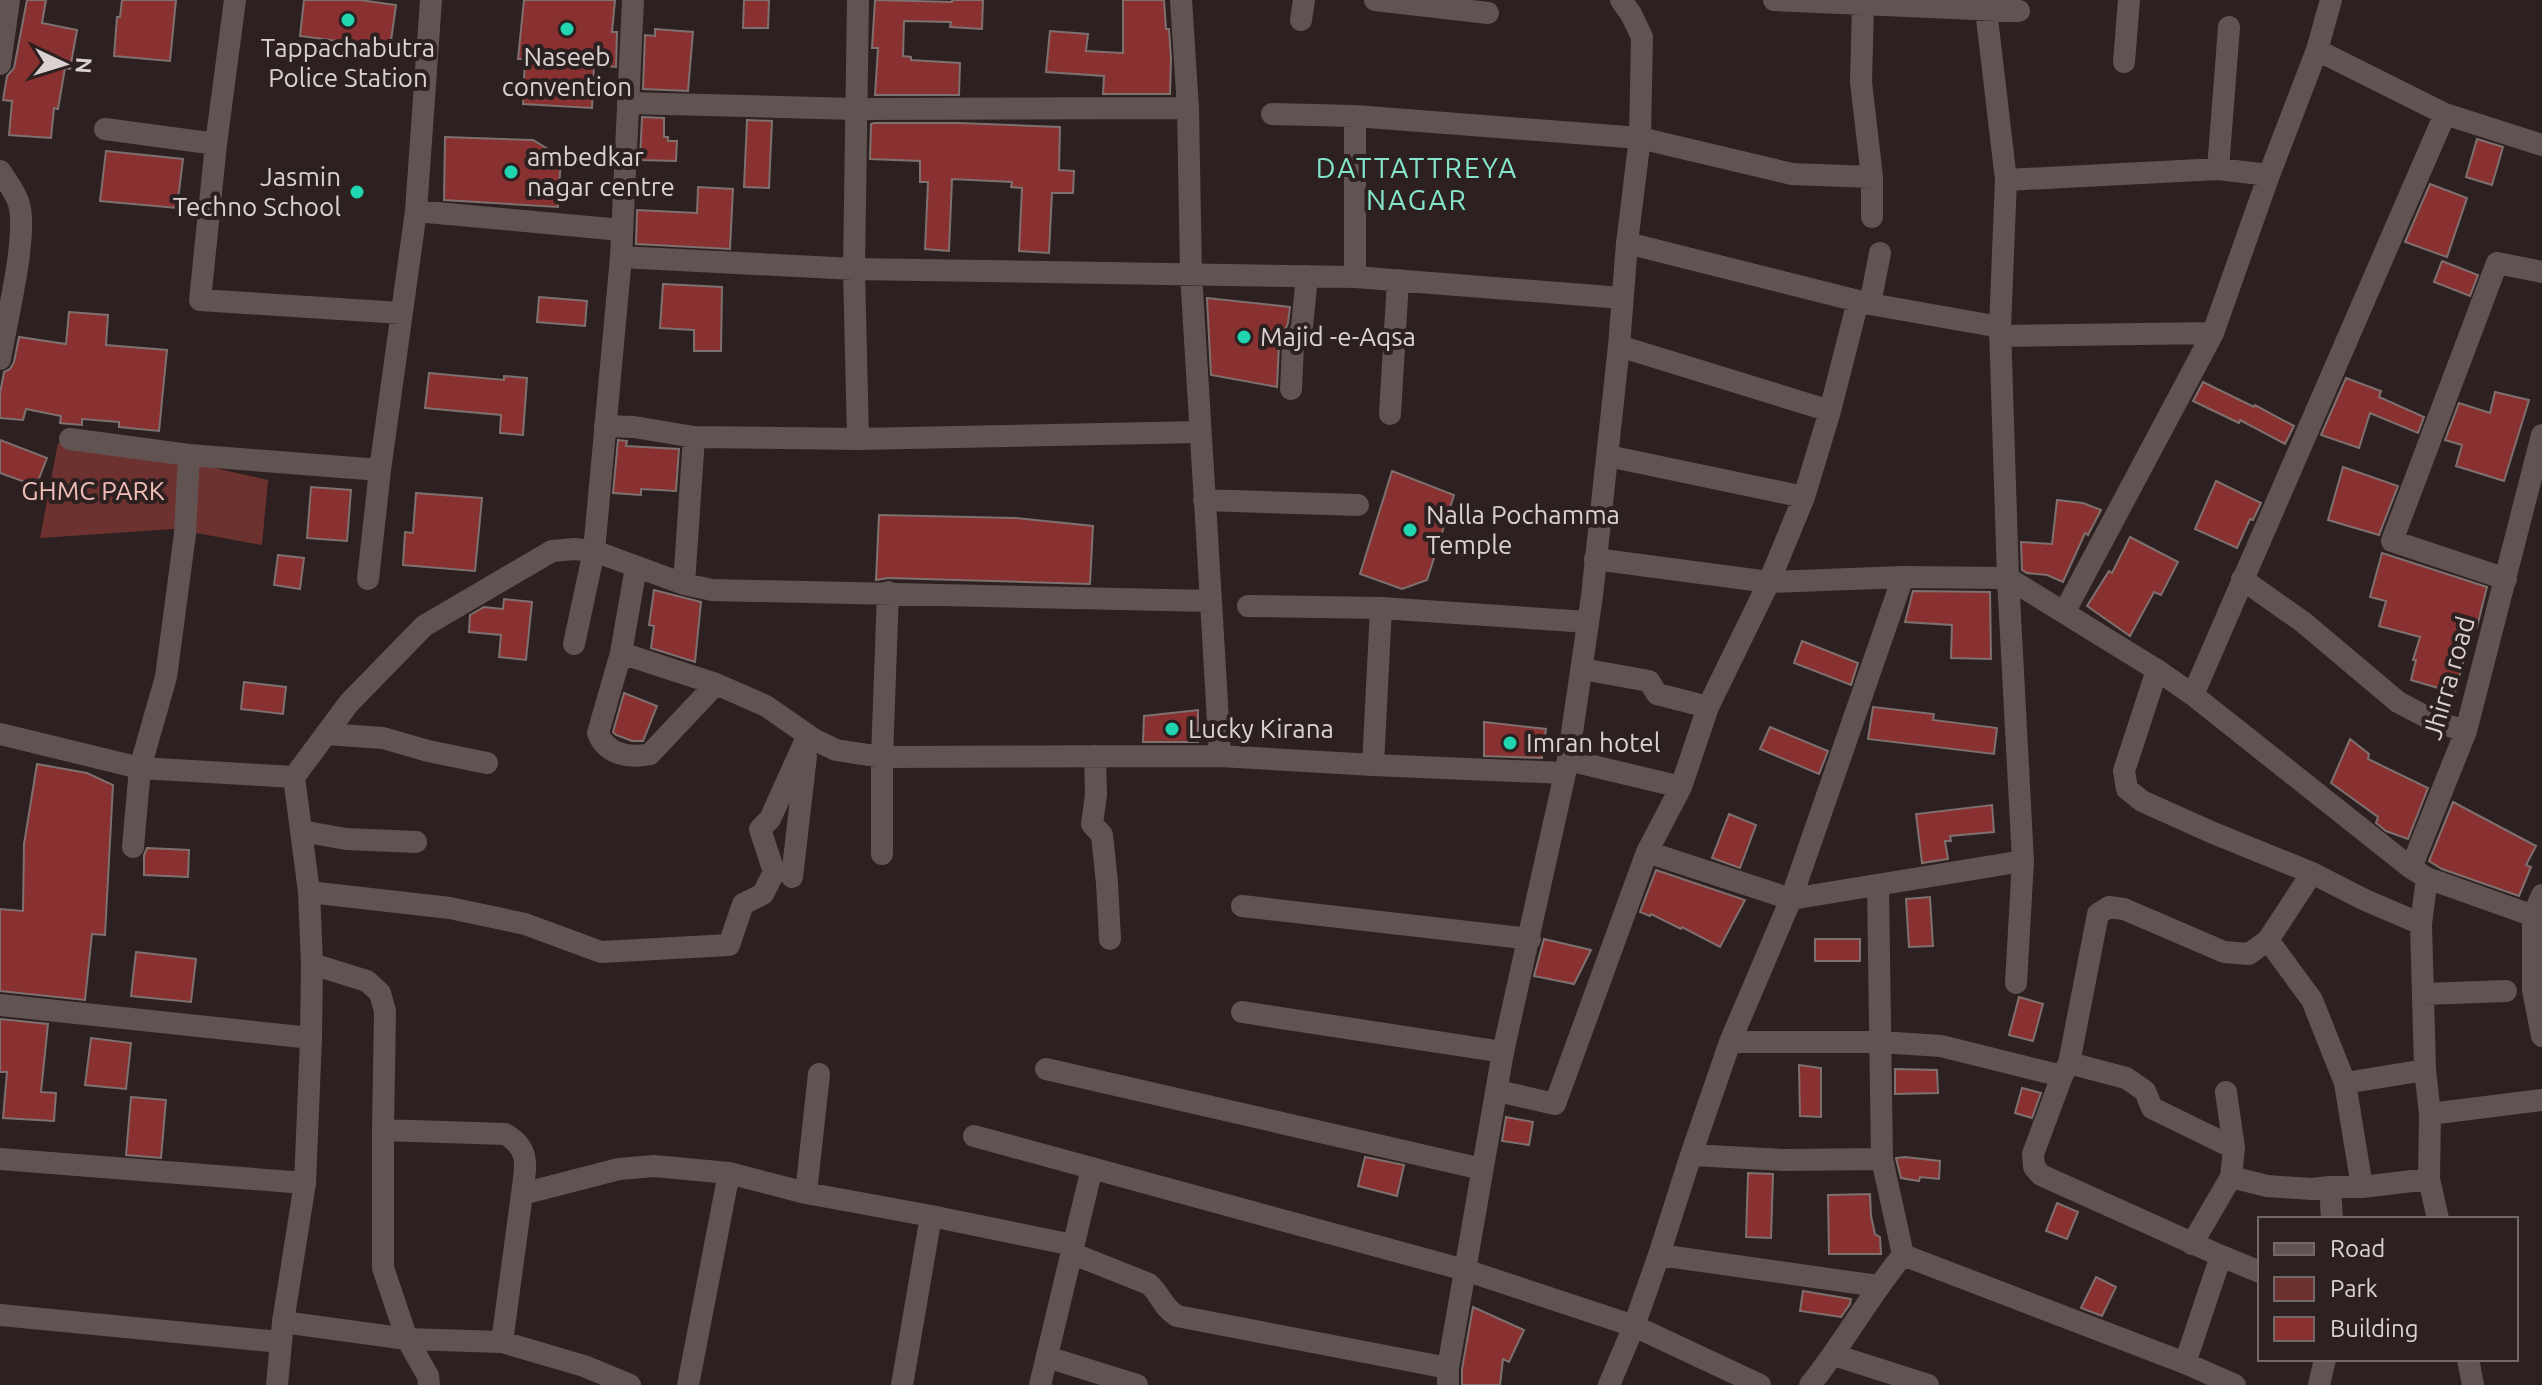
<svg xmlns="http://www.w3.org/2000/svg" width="2542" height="1385" viewBox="0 0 2542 1385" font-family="Ubuntu,sans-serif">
<rect width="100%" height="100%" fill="#2c2120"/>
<path fill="#6d3230" d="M58,443L179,460L268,480L262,545L174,529L40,538Z"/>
<path fill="#893131" stroke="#7e706f" stroke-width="2" d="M27,0H46L42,23L77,30L70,69L65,68L58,109L54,108L51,138L9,135L12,101L3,100L7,76L14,68Z
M122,0H176L170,61L114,56L117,17H120Z
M304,0H360L396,5L390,48L300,36Z
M524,0H615L612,32H617L616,67L594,65L592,108L523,104L525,59H518Z
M744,0H769L768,28H743Z
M875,0L952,2V0H983L982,29L950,27L951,22L904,21L903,56L911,57V60L960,63L959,95H875L878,48H872Z
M1123,0H1164L1166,29H1169L1171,59L1170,94H1103L1104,76L1046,72L1050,31L1088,34L1086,51L1123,53Z
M655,29L693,32L688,91L643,89L645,35L655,36Z
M642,117L664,118V137H668V141H677L676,161L640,160Z
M747,120L772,121L769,188L744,187Z
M874,123H958L1060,127L1059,170L1074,171L1073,193H1052L1049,253L1019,251L1022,188L1011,187L1012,182L952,179L949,251L925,249L928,182H920V161L870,159L871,124Z
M445,137L533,140L561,157L558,207L444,200Z
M2477,139L2503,147L2492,185L2466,177Z
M106,151L183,159L177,208L100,201Z
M2430,184L2467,198L2447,257L2405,242Z
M698,187L733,189L730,249L636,244L637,210L697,213Z
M2442,261L2478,275L2470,296L2434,282Z
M663,284L722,287L721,351H694V330L660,328Z
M539,297L587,301L585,326L537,322Z
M1207,298L1290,307L1288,323L1279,345L1277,387L1211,375Z
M69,312L108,315L106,345L167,350L159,431L119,427V422L82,419V425L60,423L61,416L26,409L23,420L0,418V393L4,372L10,369L14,362L19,337L66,344Z
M429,373L504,380V376L527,378L523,435L500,433L501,415L425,408Z
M2346,378L2381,391L2379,397L2424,417L2418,433L2370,413L2359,448L2321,435Z
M2203,382L2254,407L2255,405L2294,426L2285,444L2240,420L2239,423L2193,401Z
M2495,392L2529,400L2504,481L2456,466L2462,445L2445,440L2459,403L2490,413Z
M0,440L47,458L36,486L0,473Z
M618,440L627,441L626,446L679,449L676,491L641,489V495L613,493Z
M2343,467L2398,486L2379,535L2328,520Z
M1392,471L1454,495L1427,580L1402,589L1360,574Z
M2216,481L2261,503L2253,520L2250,519L2237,548L2195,529Z
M311,487L351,490L347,541L307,538Z
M416,493L482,498L475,571L403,565L405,532L413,533Z
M2057,500L2083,503L2101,510L2088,535L2085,533L2063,582L2047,575L2027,573L2022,570L2021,542L2052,544Z
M879,515L1016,518L1093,526L1090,584L888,578L876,580Z
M2130,537L2178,562L2161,595L2154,592L2130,636L2087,606L2109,571L2112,573Z
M2382,553L2487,587L2477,627L2475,626L2465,655L2455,693L2411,680L2416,660H2413L2420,637L2379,626L2386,601L2370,597Z
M278,555L304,558L300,589L274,585Z
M654,590L701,602L695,662L651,648L654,626L649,625Z
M1913,591L1990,592L1991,659L1951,658L1952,625L1905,622Z
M504,599L532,602L526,660L499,657L501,635L469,632L470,615L484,607L503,609Z
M1802,641L1858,663L1851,685L1794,663Z
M244,682L286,687L283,714L241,709Z
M624,693L657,706L643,741H632L616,735L613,732Z
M1873,707L1934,714L1933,720L1997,728L1994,754L1868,739Z
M1198,710V742H1143L1144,716Z
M1484,722L1546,729L1542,758L1484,756Z
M1770,727L1828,751L1819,774L1760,749Z
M2350,739L2369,754L2368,759L2428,788L2408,839L2386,831L2376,823L2378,817L2331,783Z
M37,764L87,773L113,785L105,935L92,934L85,1000L0,991V909L23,911L24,844Z
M2453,802L2536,846L2526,865L2531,867L2519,896L2442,869L2429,861Z
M1992,805L1994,832L1950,836L1951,841H1945L1948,859L1922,863L1916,814Z
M1729,814L1756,825L1740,868L1712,858Z
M147,848L189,850L188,877L144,875V855Z
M1656,870L1745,900L1720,947L1682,927L1681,929L1651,914L1650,916L1640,912Z
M1930,897L1933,946L1909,947L1906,899Z
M1544,939L1591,950L1574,984L1534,976Z
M1815,939H1860V961H1815Z
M136,952L196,959L191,1002L131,996Z
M2019,997L2043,1004L2033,1041L2009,1035Z
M0,1019L48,1024L41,1092L56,1093L54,1121L3,1118L7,1072H0Z
M91,1038L131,1043L126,1089L85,1085Z
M1799,1065L1821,1068V1117L1800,1116Z
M1895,1069L1937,1070L1938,1093L1895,1094Z
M2022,1088L2041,1093L2032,1118L2015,1113Z
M131,1097L166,1100L161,1158L126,1155Z
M1506,1117L1533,1122L1529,1145L1502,1141Z
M1365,1157L1404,1165L1397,1196L1358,1186Z
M1905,1157L1940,1161L1939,1179L1920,1177L1919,1181L1901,1178L1896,1158Z
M1748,1173L1773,1174L1771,1238L1746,1237Z
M1870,1194L1871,1216L1875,1234L1880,1237L1881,1254H1829L1828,1195Z
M2057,1203L2078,1212L2067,1239L2046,1231Z
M2096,1277L2116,1287L2102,1316L2081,1308Z
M1803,1291L1851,1299L1850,1304L1841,1317L1800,1311Z
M1473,1307L1524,1330L1509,1362L1503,1359L1500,1385H1462V1369Z"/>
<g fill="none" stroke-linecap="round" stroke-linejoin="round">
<path stroke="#605352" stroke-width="22" d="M1181,0L1188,108L1191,274L1211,601
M1375,0L1488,13
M1774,0L2019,11
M1863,5L1861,82L1872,177V217
M1986,10L2006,180
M1301,20L1304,0
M2317,50L2445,114L2542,145
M2124,62L2129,0
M0,64L9,0
M628,103L856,109L1188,108
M1272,114L1355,116L1640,138L1792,174L1872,177
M105,129L216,144L235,0
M216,144L200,300L401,313
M2218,169L2229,27
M0,171C7,182 15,191 19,204C28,236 6,323 0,359
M416,211L621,230
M1627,243L1870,304L2000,327L2008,578L2023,861L2016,983
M621,257L854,269L1355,277L1622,298
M1355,277V116
M1870,304L1880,253
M2000,327L2006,180L2218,169L2269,175
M2000,336L2213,333
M1619,346L1830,411
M1291,389L1293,346L1298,340L1302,326L1307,276
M1390,414L1398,280
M605,426L634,427L694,437L858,439L1200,432
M694,437L684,584L712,590L1211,601L1220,756L1373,765L1564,773
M70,439L189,455L380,470L416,211L431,0
M858,439L854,269L858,0
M1608,456L1804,497
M1204,500L1358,505
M1595,559L1769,582L1903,577L2008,578L2157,670L2193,695L2445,114
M636,567L621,653L716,684L766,706L815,740L836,750L882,757L1220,756
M368,579L380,470
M2242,579L2303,622L2398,702L2436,722L2466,731
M2506,579L2392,541L2497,263L2542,272
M1248,606L1381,608L1588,622
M2065,611L2213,333L2269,175L2317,50L2331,0
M574,644L594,551L684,584
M621,653L598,733C606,754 629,759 650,754L716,684
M1582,669L1649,681L1657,694L1708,707
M2157,670L2124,771L2127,789L2142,801L2211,832L2312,873L2365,900L2421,924
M2193,695L2411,868L2427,878L2421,924L2425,1070L2430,1114L2429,1179L2438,1219
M326,734L383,738L428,751L487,763
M1095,756L1096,795L1092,824L1102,835L1107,883L1110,939
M1568,760L1681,787
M1373,765L1381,608
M301,831L346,839L416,842
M133,847L140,768L166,677L185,534L189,455
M1647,852L1791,899L1903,577
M882,854V757L888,592
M2411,868L2466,731L2542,435
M792,877L806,756
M2427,878L2542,919
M1878,886L1882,1159
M309,892L450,908L525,924L601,952L729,945L743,904L763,894L774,872L760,829L770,819L808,735
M2542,895L2533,916V990L2542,1036
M1242,906L1530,939
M2268,940L2312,1000L2345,1083
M312,964L367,981L380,993L385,1011L383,1130L505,1134C532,1149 525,1168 522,1194
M2424,994L2506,991
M0,1005L311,1038
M1242,1012L1503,1052
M1730,1042H1880L1941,1046L2062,1076
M2069,1063L2126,1078L2145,1091L2152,1108L2234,1148
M1046,1069L1482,1169
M1498,1091L1555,1104L1647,852L1681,787L1708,707L1769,582L1804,497L1830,411L1858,301
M2430,1114L2542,1100
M383,1130V1268L407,1339L428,1376L429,1385
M974,1136L1465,1270L1634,1326L1760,1385
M1691,1155L1659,1255L1878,1286
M0,1159L305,1183
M2231,1177L2267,1186L2312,1189L2330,1187H2362L2429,1179
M2330,1187L2332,1219
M2362,1187L2345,1083L2425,1070
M806,1193L819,1074
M2192,1244L2231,1177L2234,1148L2226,1092
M1071,1253L1149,1284C1162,1296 1162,1307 1177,1316L1448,1368
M1903,1255L2185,1363L2235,1385
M2221,1256L2260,1272
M0,1315L280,1342
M283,1322L407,1339L502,1342L584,1366L630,1385
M502,1342L522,1194L619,1169L654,1166L729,1173L806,1193L931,1216L1073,1245
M1834,1355L1928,1385
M1047,1357L1137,1385
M2468,1359L2473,1385
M2185,1363L2221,1256L2041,1175L2034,1167L2033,1154L2062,1076L2069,1063L2098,914L2109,907L2124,909L2224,952L2249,954L2268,940L2312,873
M688,1385L729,1173
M902,1385L931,1216
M1040,1385L1092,1168
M1609,1385L1634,1326L1659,1255
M1810,1385C1844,1343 1869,1296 1903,1255L1882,1159L1784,1160L1691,1155L1730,1042L1791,899L2023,861
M2319,1385L2325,1359"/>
<path stroke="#605352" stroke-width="22" d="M0,734L140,768L294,777L349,703L424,626L552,551L574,549L594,551L621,257L633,0
M277,1385L283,1322L305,1183L311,1038L312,964L309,892L294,777
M1448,1385V1368L1503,1052L1568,760L1592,596L1619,346L1627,243L1640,138L1642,37L1631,14L1621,0"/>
</g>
<g fill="#20d5b0" stroke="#2c2120" stroke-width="3">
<circle cx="348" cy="20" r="8"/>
<circle cx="567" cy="29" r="8"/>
<circle cx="511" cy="172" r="8"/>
<circle cx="357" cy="192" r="8"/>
<circle cx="1244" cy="337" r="8"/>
<circle cx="1410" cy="530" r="8"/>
<circle cx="1172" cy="729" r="8"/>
<circle cx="1510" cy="743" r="8"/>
</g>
<g text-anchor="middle" stroke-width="8" stroke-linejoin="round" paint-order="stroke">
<g font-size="26" fill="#d9d2d1" stroke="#2c2120" text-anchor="start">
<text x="348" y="57" text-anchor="middle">Tappachabutra<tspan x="348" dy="30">Police Station</tspan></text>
<text x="567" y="66" text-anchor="middle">Naseeb<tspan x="567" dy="30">convention</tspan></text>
<text x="527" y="166">ambedkar<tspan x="527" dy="30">nagar centre</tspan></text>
<text x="341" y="186" text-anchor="end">Jasmin<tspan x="341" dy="30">Techno School</tspan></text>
<text x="1260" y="346">Majid -e-Aqsa</text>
<text x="1426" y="524">Nalla Pochamma<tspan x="1426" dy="30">Temple</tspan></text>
<text x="1188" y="738">Lucky Kirana</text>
<text x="1526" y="752">Imran hotel</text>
</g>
<g font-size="26" fill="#f1bdb9" stroke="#2c2120">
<text x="93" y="500">GHMC PARK</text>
</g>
<g font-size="26" fill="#d9d2d1" stroke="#2c2120">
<text transform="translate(2449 678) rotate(-74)" y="9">Jhirra road</text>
</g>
<g font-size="28" letter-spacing="2" fill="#85e5ca" stroke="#2c2120">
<text x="1417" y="178">DATTATTREYA<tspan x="1417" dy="32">NAGAR</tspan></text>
</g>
</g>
<rect x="2258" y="1217" width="260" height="144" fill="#2c2120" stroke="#716867" stroke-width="2"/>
<rect x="2274" y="1243" width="40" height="12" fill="#605352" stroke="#716867" stroke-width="2"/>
<text x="2330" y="1257" font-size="24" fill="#d9d2d1">Road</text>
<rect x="2274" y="1277" width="40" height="24" fill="#6d3230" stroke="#716867" stroke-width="2"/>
<text x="2330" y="1297" font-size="24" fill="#d9d2d1">Park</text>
<rect x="2274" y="1317" width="40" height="24" fill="#893131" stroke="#716867" stroke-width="2"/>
<text x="2330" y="1337" font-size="24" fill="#d9d2d1">Building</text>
<g transform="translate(64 64) rotate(94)" stroke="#2c2120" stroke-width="6" paint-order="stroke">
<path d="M0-6L14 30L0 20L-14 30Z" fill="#d9d2d1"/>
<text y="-12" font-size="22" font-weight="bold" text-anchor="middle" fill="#d9d2d1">N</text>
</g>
</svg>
